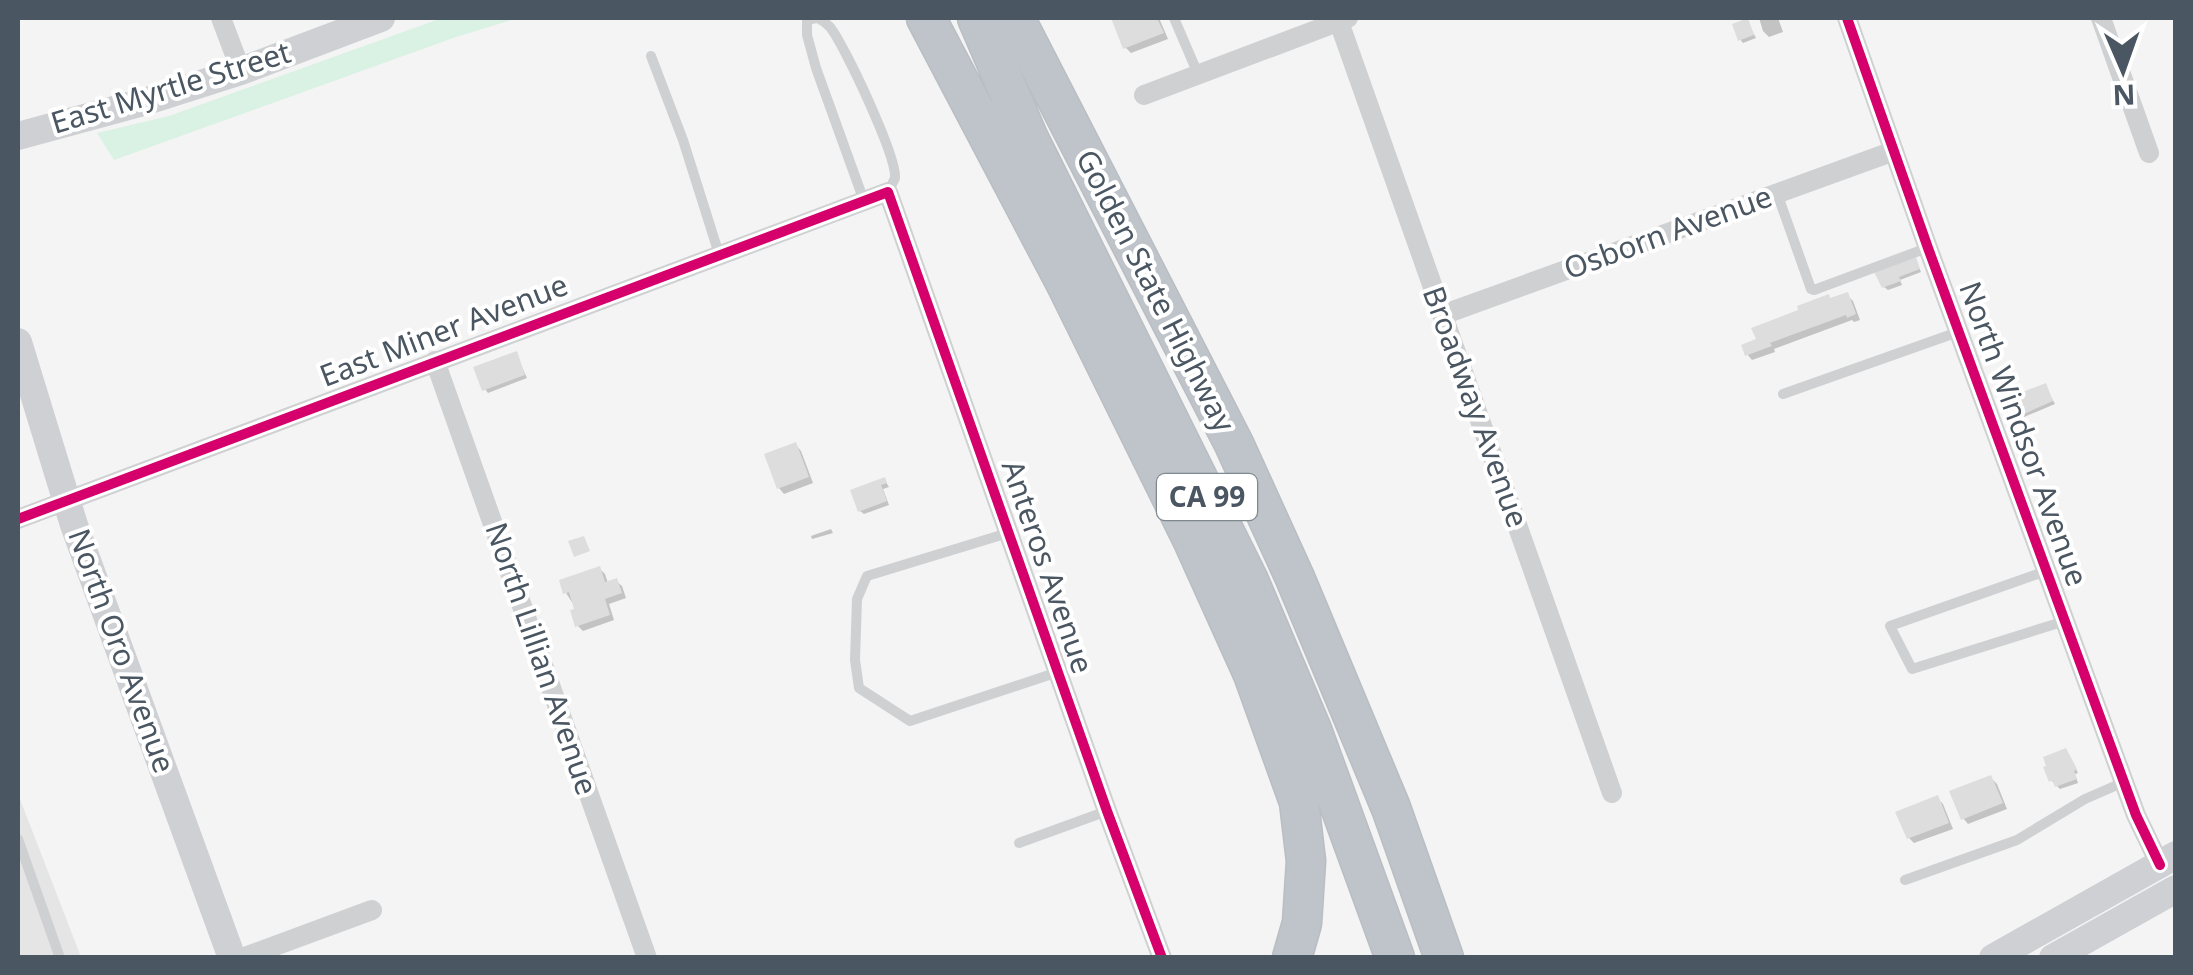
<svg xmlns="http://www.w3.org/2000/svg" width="2193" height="975" viewBox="0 0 2193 975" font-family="'Noto Sans',sans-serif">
<rect width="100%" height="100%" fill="#f4f4f4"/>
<path fill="#e6e5e6" d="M18,794L81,957H18Z"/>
<path fill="#d9f2e3" d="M442,18H518L456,37L114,160L97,133L169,116Z"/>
<path fill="#0003" d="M1114,18H1159L1168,39L1131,53L1125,47Z
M1759,18H1778L1783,32L1769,37L1763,31Z
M1747,21L1756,38L1743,43L1740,39Z
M1914,257L1921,272L1900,280L1902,285L1888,290L1884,287Z
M1847,295L1853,301L1860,320L1854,322L1852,320L1774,349L1775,352L1752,360L1747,354L1832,301Z
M516,354L527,378L488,393L485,389Z
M2045,386L2055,404L2024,417L2021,414L2020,396Z
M796,445L801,451L813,483L784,494L779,488Z
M884,479L889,487L883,489L889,505L864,514L860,511Z
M831,529L833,533L812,539L811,536Z
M600,569L605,574L608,583L616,581L622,586L626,598L609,604L614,620L583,631L577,625V610L566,593Z
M2069,755L2078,773L2075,774L2078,783L2060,789L2051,780Z
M1991,778L1997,784L2007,809L1968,824L1963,818Z
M1937,798L1943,804L1953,829L1914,843L1909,838Z"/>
<path fill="#ddddde" d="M1111,18H1157L1164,33L1123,49Z
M1748,18L1754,35L1738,41L1732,24Z
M1915,254L1920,269L1899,277L1901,281L1882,288L1873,270Z
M1848,292L1856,314L1847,318L1846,315L1770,343L1772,346L1745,356L1741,345L1756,339L1751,328L1798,310L1797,306L1829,294L1830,298Z
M517,351L525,375L482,391L473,367Z
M2046,383L2053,401L2019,416L2010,394L2019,391L2020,393Z
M796,442L809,477L777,489L764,454Z
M885,477L887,483L881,485L887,501L858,512L850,490Z
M584,536L590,551L574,557L568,541Z
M600,566L605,582L617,578L622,593L605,599L610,615L575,627L570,610L574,609L569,592L563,594L559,580Z
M2066,748L2077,769L2074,771L2077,779L2055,787L2052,780L2049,782L2043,767L2046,766L2043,757Z
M1991,775L2003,803L1961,820L1949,791Z
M1938,795L1949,823L1907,839L1895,812Z"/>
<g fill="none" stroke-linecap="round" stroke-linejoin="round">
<g stroke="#b9bec3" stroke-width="41">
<path id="highway" d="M926,18L1065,282L1193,541L1253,674L1299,802L1306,861L1302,923L1292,958
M977,18L1029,139L1249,581L1312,730L1395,958
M1015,18L1234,444L1295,578L1391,808L1444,958"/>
</g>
<path stroke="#ced0d2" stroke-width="10" d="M816,18L807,20V35L816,68L864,201
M818,18C822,20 827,24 830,27C845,46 897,157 895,178C894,180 889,191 888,192
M1174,18L1198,74
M651,56L683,140L719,254
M1777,193L1811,289L1814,290L1927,248
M1783,394L1958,332
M1008,533L867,576L857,599L855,660L859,688L910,721L1058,672
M2046,571L1890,626L1912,669L2065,621
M18,839L60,958
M1019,843L1107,811
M1905,880L2017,840L2085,799L2124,782"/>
<path stroke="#ced0d2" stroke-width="20" d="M221,18L241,71
M1847,18L1928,248L2136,815L2160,865
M2101,18L2149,153
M1339,22L1612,793
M1144,95L1348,18
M1442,315L1894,151
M435,361L647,958
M18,519L888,192L1107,811L1162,958
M242,958L372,910"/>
<path stroke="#ced0d4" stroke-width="28" d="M18,136L147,101L241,71L381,18
M18,342L74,525L232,958
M1993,958L2176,855
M2053,958L2176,889"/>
<use href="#highway" stroke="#bec4c9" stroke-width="38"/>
<g stroke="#fff" stroke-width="16">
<path id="cycleway" d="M1847,18L1928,248L2136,815L2160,865
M18,519L888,192L1107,811L1162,958"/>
</g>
<use href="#cycleway" stroke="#d6006c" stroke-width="10"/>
</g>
<g text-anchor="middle" stroke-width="8" stroke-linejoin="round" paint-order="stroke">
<rect fill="#fff" stroke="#808990" stroke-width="2.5" x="1157" y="474" width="100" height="46" rx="8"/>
<g font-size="28" font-weight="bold" fill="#4a5661">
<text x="1207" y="507">CA 99</text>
</g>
<g font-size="30" fill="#4a5661" stroke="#fff">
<text transform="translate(171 88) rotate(-17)" y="10">East Myrtle Street</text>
<text transform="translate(1668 233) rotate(-20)" y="10">Osborn Avenue</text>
<text transform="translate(1155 291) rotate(63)" y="10">Golden State Highway</text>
<text transform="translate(444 331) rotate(-21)" y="10">East Miner Avenue</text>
<text transform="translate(1475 407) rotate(70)" y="10">Broadway Avenue</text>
<text transform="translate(2023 434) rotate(70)" y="10">North Windsor Avenue</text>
<text transform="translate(1047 567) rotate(71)" y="10">Anteros Avenue</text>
<text transform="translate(121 651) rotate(70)" y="10">North Oro Avenue</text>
<text transform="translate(541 659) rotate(71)" y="10">North Lillian Avenue</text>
</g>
</g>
<rect width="2193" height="975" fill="none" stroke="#4a5661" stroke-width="40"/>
<g transform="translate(2123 70) rotate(178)" stroke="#ffffff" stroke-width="8" paint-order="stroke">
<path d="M0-8L18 38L0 25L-18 38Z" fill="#4a5661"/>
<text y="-15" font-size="28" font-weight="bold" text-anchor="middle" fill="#4a5661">N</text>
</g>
</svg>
